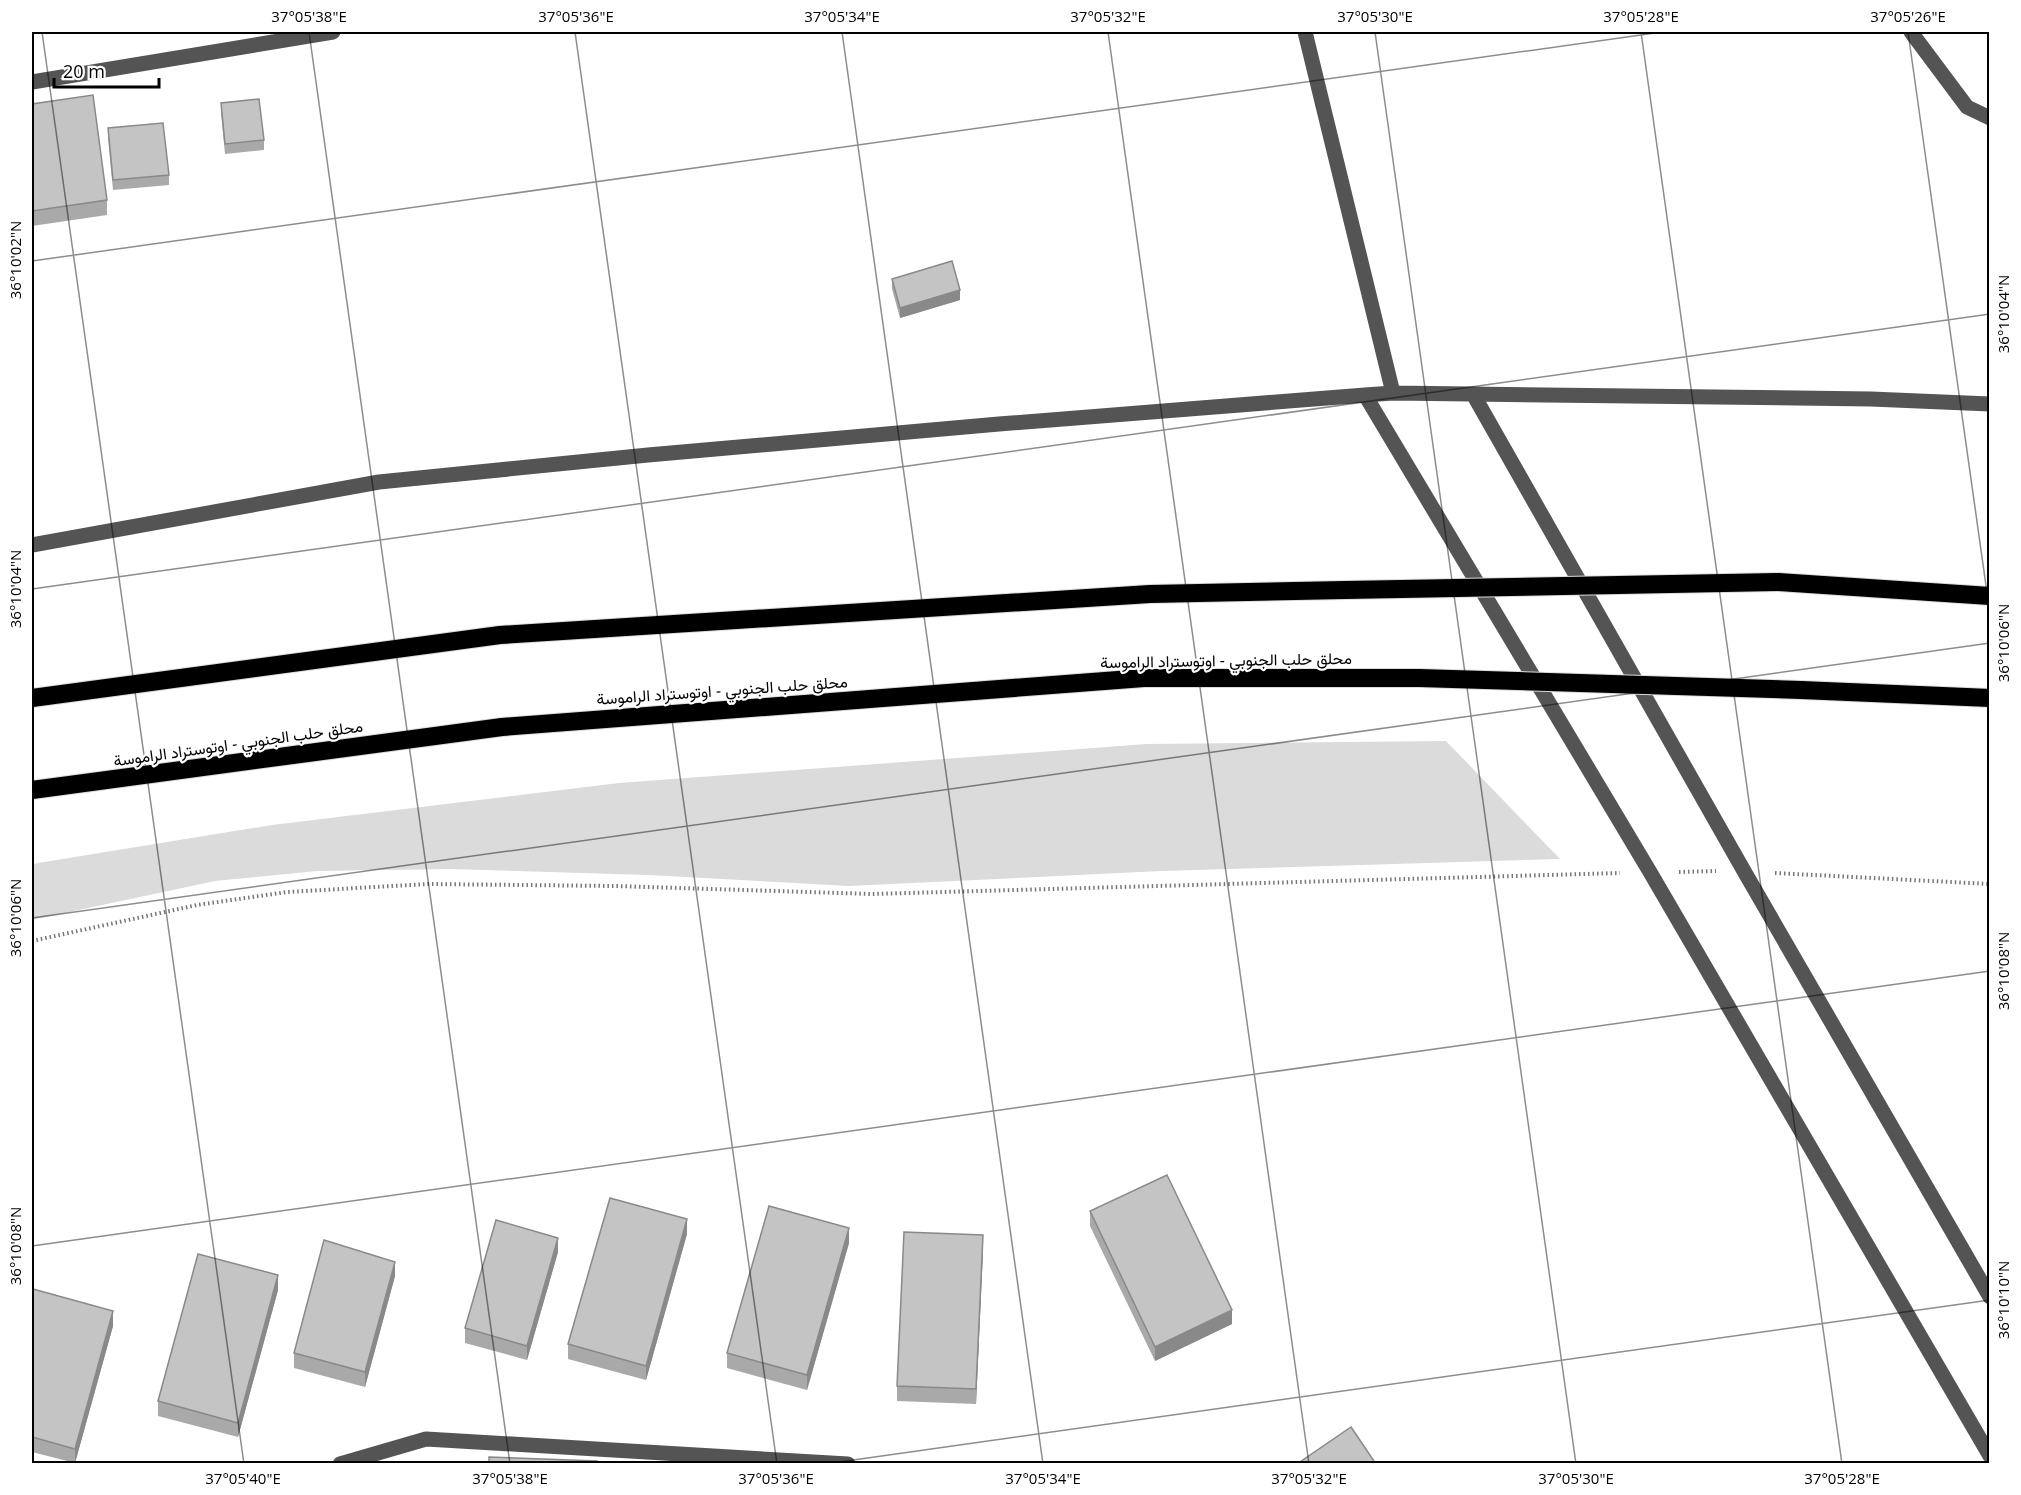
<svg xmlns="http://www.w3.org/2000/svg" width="2021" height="1495" viewBox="0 0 2021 1495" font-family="'Open Sans',Vazirmatn,sans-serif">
<rect width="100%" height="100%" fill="#fff"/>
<path fill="#dbdbdb" d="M1446,741L1560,859L1161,871L849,886L648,875L450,869L317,871L215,881L32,920V864L272,825L619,783L1147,744Z"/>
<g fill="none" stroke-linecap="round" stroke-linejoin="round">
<g stroke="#dbdbdb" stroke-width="20">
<path id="highway" d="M1778,582L1990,596
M1801,690L1990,698
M32,698L500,635L1150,594L1345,590
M32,790L502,727L1144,678H1419"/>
</g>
<path stroke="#767676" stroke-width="4" stroke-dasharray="1.5 3" stroke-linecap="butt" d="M1679,872L1716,871
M1775,873L1990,884
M32,941L197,905L287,892L428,884L615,886L872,894L1620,873"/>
<path stroke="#545454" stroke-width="15" d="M1305,32L1393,393
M1911,32L1967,107L1990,118
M32,82L333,32
M1473,394L1744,871L1990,1297
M1365,395L1650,872L1990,1456
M32,545L379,482L648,455L999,424L1365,395L1393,393L1871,399L1990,404
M340,1464L426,1439L848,1464"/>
<use href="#highway" stroke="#000" stroke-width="18"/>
<g stroke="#dbdbdb" stroke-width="20" stroke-linecap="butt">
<path id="highway-bridge" d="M1345,590L1778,582
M1419,678L1801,690"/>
</g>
<use href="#highway-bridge" stroke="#000" stroke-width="18"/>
</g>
<path fill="#a9a9a9" d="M221,103L264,140V150L225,154L221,113Z
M32,104L107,200V215L32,226Z
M108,128L169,175V185L113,190L108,138Z
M892,279L960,300L900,318L892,289Z
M1090,1211L1232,1324L1155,1361L1090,1226Z
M687,1234L646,1380L568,1359V1344Z
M849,1243L807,1390L727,1368V1353Z
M983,1250L976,1404L897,1401V1386Z
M558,1252L527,1360L465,1343V1328Z
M395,1276L365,1387L294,1368V1353Z
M278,1290L238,1437L158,1416V1401Z
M32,1296L113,1326L75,1463L32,1452Z"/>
<path fill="#898989" d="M960,290V300L900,318V308Z
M687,1219V1234L646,1380V1366Z
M849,1228V1243L807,1390V1375Z
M983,1235V1250L976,1404V1389Z
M558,1238V1252L527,1360V1346Z
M395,1262V1276L365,1387V1372Z
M278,1275V1290L238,1437V1423Z
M1232,1310V1324L1155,1361V1347Z
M113,1311V1326L75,1463V1449Z"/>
<path fill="#c4c4c4" stroke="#898989" stroke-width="1.5" d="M93,95L107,200L32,211V104Z
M259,99L264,140L225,144L221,103Z
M163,123L169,175L113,180L108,128Z
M952,261L960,290L900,308L892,279Z
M1167,1175L1232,1310L1155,1347L1090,1211Z
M610,1198L687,1219L646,1366L568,1344Z
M769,1206L849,1228L807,1375L727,1353Z
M496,1220L558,1238L527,1346L465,1328Z
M904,1232L983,1235L976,1389L897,1386Z
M324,1240L395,1262L365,1372L294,1353Z
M198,1254L278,1275L238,1423L158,1401Z
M33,1289L113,1311L75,1449L32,1437V1296Z
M1351,1427L1376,1464H1297Z
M489,1457L597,1461V1464H489Z"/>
<path fill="none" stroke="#000" stroke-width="1.5" stroke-opacity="0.45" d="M42,32L244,1464M309,32L510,1464M575,32L777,1464M842,32L1043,1464M1108,32L1309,1464M1375,32L1576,1464M1641,32L1842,1464M1908,32L1990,614M32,261L1662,32M32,589L1990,314M32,918L1990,643M32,1246L1990,971M825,1464L1990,1300"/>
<g text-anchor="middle" stroke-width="4.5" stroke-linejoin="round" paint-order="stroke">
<g font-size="16" fill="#000" stroke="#fff">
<text transform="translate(1226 660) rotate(-1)" y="6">محلق حلب الجنوبي - اوتوستراد الراموسة</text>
<text transform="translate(722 690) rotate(-4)" y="6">محلق حلب الجنوبي - اوتوستراد الراموسة</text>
<text transform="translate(238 743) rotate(-8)" y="6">محلق حلب الجنوبي - اوتوستراد الراموسة</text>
</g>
</g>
<rect width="2021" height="1495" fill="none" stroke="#ffffff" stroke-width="66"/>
<path d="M54 78v9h105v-9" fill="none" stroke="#000000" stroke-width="3"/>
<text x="63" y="78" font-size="18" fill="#000000" stroke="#ffffff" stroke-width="4.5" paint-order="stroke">20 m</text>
<rect x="33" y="33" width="1955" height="1429" fill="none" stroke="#000" stroke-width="2"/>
<g font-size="15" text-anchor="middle" fill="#000">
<text x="309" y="22">37°05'38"E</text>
<text x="576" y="22">37°05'36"E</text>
<text x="842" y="22">37°05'34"E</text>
<text x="1108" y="22">37°05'32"E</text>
<text x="1375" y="22">37°05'30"E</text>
<text x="1641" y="22">37°05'28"E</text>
<text x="1908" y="22">37°05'26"E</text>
<text transform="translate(16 260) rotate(-90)" y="5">36°10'02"N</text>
<text transform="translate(2004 314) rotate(-90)" y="5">36°10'04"N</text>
<text transform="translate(16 589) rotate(-90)" y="5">36°10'04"N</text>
<text transform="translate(2004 643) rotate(-90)" y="5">36°10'06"N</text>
<text transform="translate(16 918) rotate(-90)" y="5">36°10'06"N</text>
<text transform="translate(2004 971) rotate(-90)" y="5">36°10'08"N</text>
<text transform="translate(16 1246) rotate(-90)" y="5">36°10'08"N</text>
<text transform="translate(2004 1300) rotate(-90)" y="5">36°10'10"N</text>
<text x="243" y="1484">37°05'40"E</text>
<text x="510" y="1484">37°05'38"E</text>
<text x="776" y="1484">37°05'36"E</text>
<text x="1043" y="1484">37°05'34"E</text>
<text x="1309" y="1484">37°05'32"E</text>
<text x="1576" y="1484">37°05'30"E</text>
<text x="1842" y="1484">37°05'28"E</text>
</g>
</svg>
